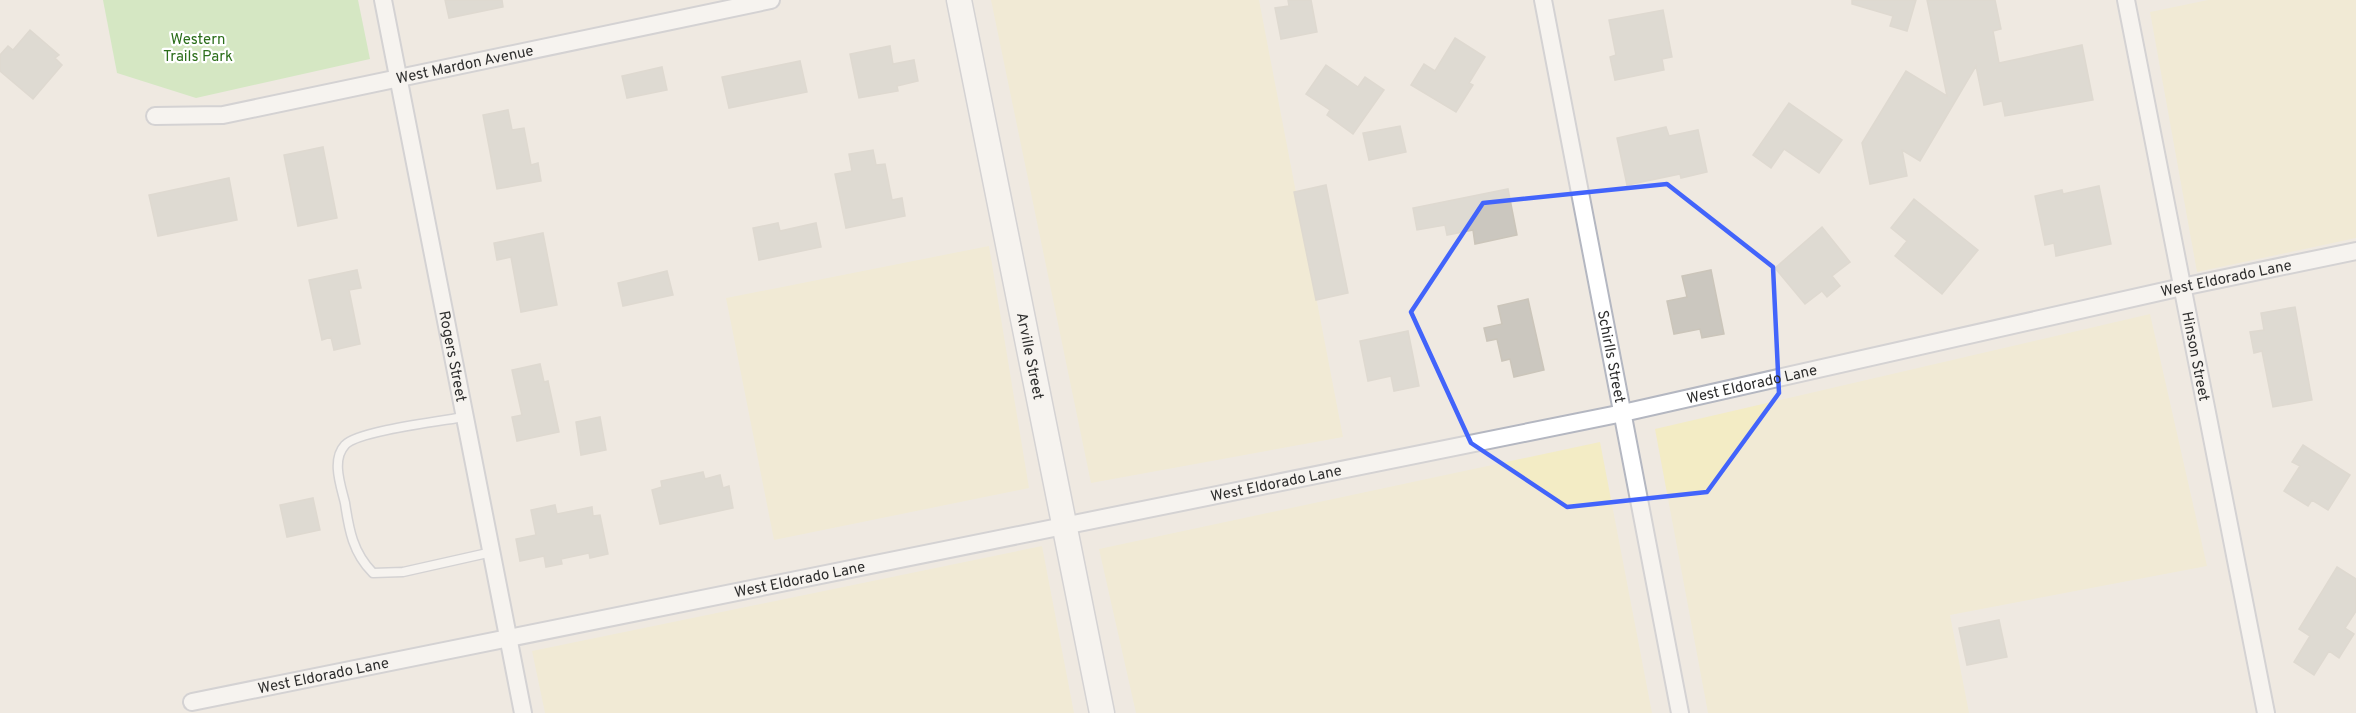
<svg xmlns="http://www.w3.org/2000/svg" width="2356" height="713" viewBox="0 0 2356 713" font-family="Overpass,sans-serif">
<rect width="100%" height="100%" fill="#efe9e1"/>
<path fill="#b6e59e" d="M103,0H358L370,59L196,98L117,73Z"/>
<path fill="#f3ecc5" d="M991,0H1259L1343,437L1091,483Z
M2208,0H2356V238L2197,272L2150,12Z
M989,246L1029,488L774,540L726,298Z
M2150,314L2207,566L1950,615L1969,713H1708L1655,429Z
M1600,442L1652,713H1136L1099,549Z
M1042,546L1074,713H545L532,651Z"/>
<path fill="#cbc7bf" stroke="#cbc5ba" stroke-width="1.5" d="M445,0H502L503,7L449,18Z
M1288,0H1311L1317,32L1281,39L1275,8L1289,6Z
M1852,0H1916L1907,31L1890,26L1893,16L1852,4Z
M1927,0H1995L2001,29L1993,31L1999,63L2082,45L2093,100L2005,116L2002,101L1984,105L1976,66L1920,161L1902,150L1907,176L1870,184L1862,143L1906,71L1947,96Z
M1663,10L1672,57L1662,59L1664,70L1615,80L1610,57L1616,55L1609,20Z
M30,30L59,55L55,58L62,65L33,99L0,71V55L8,46L13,50Z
M1455,38L1485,57L1469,83L1473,85L1456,112L1411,85L1424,64L1435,71Z
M890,46L893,64L914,60L918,81L897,86L898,91L859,98L850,54Z
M800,61L807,92L729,108L722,77Z
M1326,65L1358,87L1365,77L1384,90L1353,134L1327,115L1330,110L1306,94Z
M662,67L667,90L627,98L622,76Z
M1789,103L1842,140L1819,173L1784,149L1771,168L1753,155Z
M508,110L512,130L524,128L531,165L538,163L541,181L497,189L483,115Z
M1400,126L1406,152L1369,160L1363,133Z
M1666,127L1669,136L1698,130L1707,172L1681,178L1680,174L1627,185L1617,138Z
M323,147L337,218L298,226L284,155Z
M873,150L876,165L885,164L892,200L902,198L905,216L846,228L835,174L852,171L849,154Z
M229,178L237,220L158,236L149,195Z
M1326,185L1348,293L1316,300L1294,192Z
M2099,186L2111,244L2056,256L2054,243L2045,245L2035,196L2062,190L2063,194Z
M1508,189L1517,235L1475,244L1473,230L1447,235L1445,225L1417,230L1413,208Z
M1914,199L1978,250L1942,294L1895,256L1907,241L1891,228Z
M778,223L780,231L816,223L821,247L759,260L753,228Z
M1822,227L1850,262L1832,276L1840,286L1827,297L1822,291L1805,304L1775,268Z
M543,233L557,305L521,312L511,257L497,260L494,243Z
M357,270L361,288L349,290L360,344L334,350L331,337L322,340L309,280Z
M1711,270L1724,334L1702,338L1700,329L1674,334L1667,301L1687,297L1682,276Z
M667,271L673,295L623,306L618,283Z
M1528,299L1544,370L1514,377L1510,359L1502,361L1497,339L1487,341L1484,328L1502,324L1498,306Z
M2295,307L2312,400L2273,407L2262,351L2254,353L2250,332L2264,330L2261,313Z
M1408,331L1419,386L1394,391L1391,376L1368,381L1360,341Z
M540,364L544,382L548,381L559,432L517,441L512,417L522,415L512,370Z
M600,417L606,450L581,455L576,422Z
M2303,445L2350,475L2328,510L2312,500L2308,506L2284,491L2300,466L2292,462Z
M703,472L705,479L720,475L723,488L729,486L733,508L660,524L652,490L662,487L661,481Z
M313,498L320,530L287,537L280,505Z
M555,505L557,514L592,507L593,516L600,515L608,554L590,558L589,553L561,559L562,564L546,567L544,556L520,561L516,539L536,535L531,510Z
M2337,567L2356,579V611L2345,628L2354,634L2339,658L2329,651L2314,675L2294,662L2310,636L2299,629Z
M1999,620L2007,657L1967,665L1959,628Z"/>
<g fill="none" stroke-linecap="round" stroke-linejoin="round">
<g stroke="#b4b7c1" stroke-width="11">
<path id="lane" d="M464,417C442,421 357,431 345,445C331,460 341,486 345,503C349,530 353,553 373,573L403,572L492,552"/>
</g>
<g stroke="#b4b7c1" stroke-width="20">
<g id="street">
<path id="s1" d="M383,0L523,713"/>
<path id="s2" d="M1543,0L1680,713"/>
<path id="s3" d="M2126,0L2266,713"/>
<path id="s4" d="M155,116L223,115L771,0"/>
<path id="s5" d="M192,702L1623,413L2182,287L2356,251"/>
</g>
</g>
<g stroke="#b4b7c1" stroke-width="27">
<g id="secondary">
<path id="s6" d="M959,0L1102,713"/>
</g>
</g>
<use href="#lane" stroke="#fff" stroke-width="8"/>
<use href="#street" stroke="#fff" stroke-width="16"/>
<use href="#secondary" stroke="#fff" stroke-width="24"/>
</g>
<path d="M0 0H2356V713H0ZM1667,184L1773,267L1779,393L1707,492L1567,507L1471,443L1411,312L1483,203Z" fill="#efe9e1" fill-opacity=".55" fill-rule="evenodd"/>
<path fill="none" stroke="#4264fb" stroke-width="4.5" stroke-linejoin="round" d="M1667,184L1773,267L1779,393L1707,492L1567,507L1471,443L1411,312L1483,203Z"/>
<g text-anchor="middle" stroke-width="4.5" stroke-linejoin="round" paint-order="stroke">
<g font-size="15" fill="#2c6e1b" stroke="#fff">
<text x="198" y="44">Western<tspan x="198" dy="17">Trails Park</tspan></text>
</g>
<g font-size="15" fill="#2e2e2e" stroke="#fff">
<text dy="5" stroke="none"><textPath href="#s4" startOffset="315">West Mardon Avenue</textPath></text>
<text dy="5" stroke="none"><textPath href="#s5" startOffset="2078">West Eldorado Lane</textPath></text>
<text dy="5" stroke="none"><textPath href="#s6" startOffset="363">Arville Street</textPath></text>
<text dy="5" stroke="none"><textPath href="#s2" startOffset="363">Schirlls Street</textPath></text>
<text dy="5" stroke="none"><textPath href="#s3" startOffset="363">Hinson Street</textPath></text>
<text dy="5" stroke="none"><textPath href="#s1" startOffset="363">Rogers Street</textPath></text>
<text dy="5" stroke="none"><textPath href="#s5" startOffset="1592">West Eldorado Lane</textPath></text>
<text dy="5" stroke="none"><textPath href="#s5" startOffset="1106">West Eldorado Lane</textPath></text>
<text dy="5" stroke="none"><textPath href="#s5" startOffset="620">West Eldorado Lane</textPath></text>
<text dy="5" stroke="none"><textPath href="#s5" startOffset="134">West Eldorado Lane</textPath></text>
</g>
</g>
</svg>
